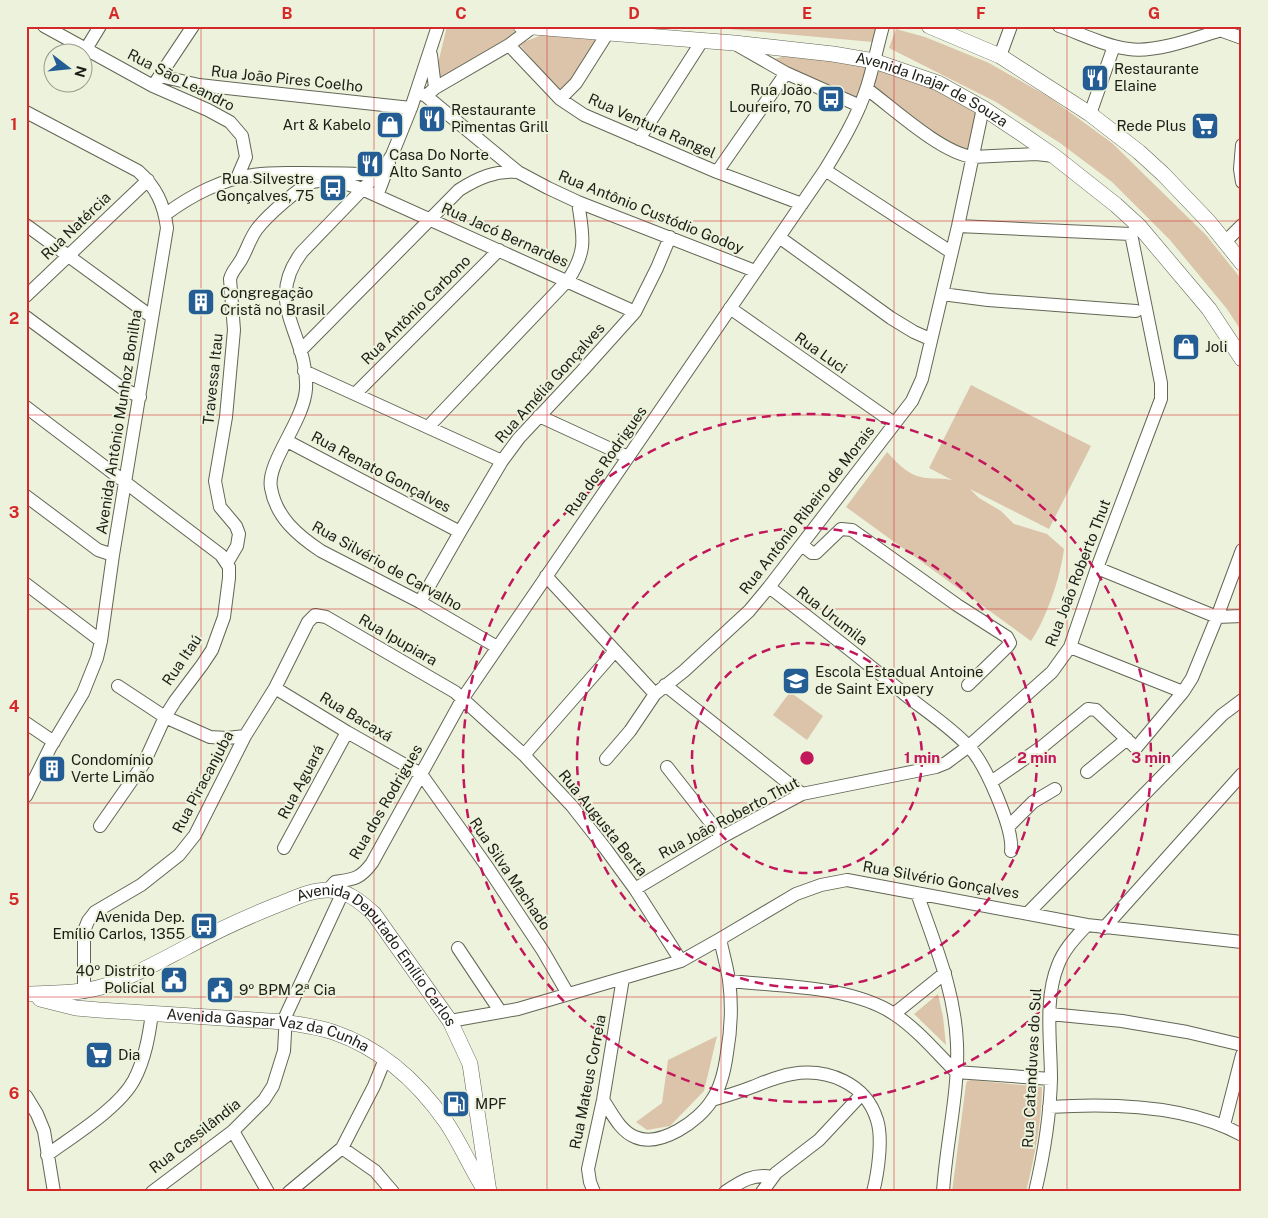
<svg xmlns="http://www.w3.org/2000/svg" width="1268" height="1218" viewBox="0 0 1268 1218" font-family="'Public Sans',sans-serif">
<rect width="100%" height="100%" fill="#ecf2dc"/>
<path fill="#dcc4ab" d="M447,26H508L522,28L472,62L437,82V68Z
M696,26H878L873,42Z
M896,29L925,37L989,63L1049,97L1112,143L1206,235L1242,280V332L1227,309L1170,240L1112,182L1060,143L996,102L889,48Z
M552,31L600,36L581,69L558,92L519,44Z
M785,56L859,61L865,68L866,81L860,98L851,97L784,66L774,59Z
M879,63L983,108L972,156L964,155L867,89Z
M971,385L1091,446L1049,529L970,489L979,498L1001,511L1014,524L1047,534L1064,549C1061,575 1046,620 1031,641L846,507L887,452C898,464 910,477 927,478C936,479 943,478 952,480L929,468Z
M790,692L823,716L807,740L773,715Z
M938,994L943,1017L946,1045L914,1014Z
M717,1036L704,1091L670,1126L647,1130L636,1122L662,1103L668,1060Z
M971,1080L1042,1087C1042,1122 1034,1158 1026,1192H952L966,1084L967,1081Z"/>
<g fill="none" stroke-linecap="round" stroke-linejoin="round">
<g stroke="#626755" stroke-width="14">
<path id="minor" d="M44,26L153,86L208,110L230,122L242,136L246,157L237,178
M438,26L411,108L392,155L385,166L302,252C262,304 309,335 306,389C304,421 266,463 271,488C276,517 297,535 321,551L420,602L497,647
M1059,26C1082,34 1105,46 1129,49C1155,53 1196,38 1221,30
M1214,28L1242,38
M509,45L560,99L584,115L717,172L802,204
M737,45L786,73L860,106
M86,49L100,26
M431,55L435,88
M1000,56L1011,26
M160,76L199,85L411,108
M155,83L193,26
M867,89C893,108 941,153 973,157L1036,154L1054,156
M417,92L426,96L518,172L548,188L578,202L755,271
M426,96L435,88L509,45L533,27
M560,99L576,83L607,34
M26,112L138,171C156,187 164,204 167,228L113,555L101,641L97,658L83,693L50,748L26,796
M1090,114L1114,46
M639,139L702,41
M1242,145L1240,169L1242,182
M825,170L951,252
M717,172L786,73
M377,196L389,164
M166,214C190,196 222,179 253,175C269,172 286,173 302,173C327,173 351,173 375,175
M26,225L152,317
M958,226L1131,234
M779,237L891,318L914,332L930,339
M1225,242L1242,225
M942,294L988,300L1136,311
M26,296L148,180
M730,308L894,423
M26,317L122,388L140,397
M300,351L459,190C478,178 496,170 518,172
M304,371L502,461
M355,394L499,250
M26,407L221,555L229,567V578L224,617L212,650L202,665L175,701L165,717L144,763L100,826
M539,416L628,457
M428,427L568,280C588,250 583,236 578,202
M287,441L460,532
M26,496L98,550L113,555
M802,545L812,553H816L841,529L852,530L957,605L1007,637L1010,643L1008,646L968,685
M227,563L237,546L239,534L236,526L220,507L215,481L226,417L234,330L230,279C232,271 237,267 241,260C247,250 250,238 257,229C266,217 300,186 313,182C329,178 346,183 362,189L635,312
M1097,568L1217,617L1242,616
M546,576L655,694
M26,584L101,641
M769,587C816,623 862,659 907,696C926,711 953,729 969,747C985,763 1014,829 1011,851
M420,602L460,532L502,461L519,438L582,371L635,312L657,268L670,237
M1070,647L1183,692
M665,685L802,794
M118,686L165,717L210,737L227,738L245,736
M275,688L347,732L421,774L488,868L543,951L568,994
M26,723L54,742
M524,755L615,651
M606,759L630,731L655,694L684,671L749,611L769,587L912,401L922,379L958,226L983,108
M667,767L722,837
M1087,772L1127,739
M991,782L1043,746L1088,709L1096,710L1136,748L1183,692L1192,678L1217,617L1242,550
M1008,827L1033,802L1055,789
M284,848L347,732
M635,889L722,837L802,794L936,767L946,763L969,746L1052,672L1070,647L1097,568L1161,399V383L1131,234L1139,226
M328,890L335,882C354,879 360,879 372,863L463,698L825,170C841,144 856,119 866,90C873,69 877,47 883,26
M917,893C934,943 955,990 957,1044C959,1093 946,1143 943,1192
M1028,913L1222,715L1242,700
M1104,928L1242,774
M458,948L500,1011
M729,981C779,986 852,986 894,1014C917,1029 936,1052 956,1072
M84,992V931L88,921L95,912L141,885L179,855L195,835L245,736L275,688L308,622L315,615L326,617L455,692L524,755L572,806L605,848L635,889L681,961
M894,1014L945,973
M1050,1014L1122,1021L1187,1032L1242,1045
M450,1021L518,1009L681,961L720,939L796,894L821,885L847,880L1087,925L1242,942
M956,1072L1051,1079
M26,1096L37,1114L44,1131L54,1192
M603,1100C612,1113 620,1131 635,1137C660,1148 699,1121 712,1100C721,1087 725,1068 727,1053C731,1030 732,1003 729,980C727,967 723,953 720,939
M712,1100C726,1096 739,1092 752,1087C765,1082 778,1076 792,1074C827,1068 866,1083 877,1120C883,1138 878,1173 873,1192
M1049,1107C1110,1103 1188,1105 1242,1135
M1224,1125L1242,1055
M233,1131L268,1192
M342,1148L375,1171L393,1192
M47,1155C73,1136 119,1108 134,1080C145,1059 149,1036 152,1013
M152,1192L233,1131L264,1100L273,1086L284,1051L286,1015L343,892
M289,1192L342,1148L374,1086L385,1059
M594,1192L590,1182L588,1169L603,1100L623,978
M725,1192C740,1182 753,1173 772,1177
M762,1192L776,1173L819,1140L862,1094
M1035,1192C1044,1154 1050,1117 1051,1079C1051,1042 1044,999 1058,965C1064,949 1076,937 1087,925"/>
</g>
<g stroke="#626755" stroke-width="16">
<g id="major">
<path id="s1" d="M521,26L734,43L833,54L874,61L938,83L983,108L1022,134L1054,156L1116,205L1139,226L1209,309L1242,359"/>
<path d="M929,26L1000,56L1090,114L1139,152L1163,174L1209,222L1242,263"/>
<path id="s2" d="M26,994C57,993 87,994 116,982C141,972 164,959 187,947C216,931 247,917 277,905C293,899 310,890 328,890C347,890 361,902 374,914L450,1021L470,1064L489,1192"/>
<path id="s3" d="M40,999L76,1008L99,1010L285,1022C301,1025 318,1027 333,1032C380,1048 418,1082 446,1122C461,1144 471,1169 486,1192"/>
</g>
</g>
<use href="#minor" stroke="#fff" stroke-width="12"/>
<use href="#major" stroke="#fff" stroke-width="15"/>
</g>
<path fill="none" stroke="#d62828" stroke-width="1" stroke-opacity="0.55" d="M201,26V1192M374,26V1192M547,26V1192M721,26V1192M894,26V1192M1067,26V1192M26,221H1242M26,415H1242M26,609H1242M26,803H1242M26,997H1242"/>
<g fill="none" stroke="#c2185b" stroke-width="2.5" stroke-dasharray="9 6">
<circle cx="807" cy="758" r="115"/>
<circle cx="807" cy="758" r="230"/>
<circle cx="807" cy="758" r="344"/>
</g>
<defs>
<g id="restaurant-square" transform="scale(1.4375)"><rect x="-9" y="-9" width="18" height="18" rx="4" fill="#235d94" stroke="#ecf2dc"/><path d="M-5-6h1v4h1v-4h1v4h1v-4h1v5L-1.5 .5V6h-2V.5L-5-1ZM5-6V6H3V1.5H1.5Q1.5-4 5-6Z" fill="#fff"/></g>
<g id="bus-square" transform="scale(1.4375)"><rect x="-9" y="-9" width="18" height="18" rx="4" fill="#235d94" stroke="#ecf2dc"/><path d="M-5-6H5V4H4V6H2V4H-2V6H-4V4H-5ZM-3.5-4V0h7V-4ZM-3.5 1.2v1.5H-2V1.2ZM2 1.2v1.5H3.5V1.2Z" fill="#fff"/></g>
<g id="shop-square" transform="scale(1.4375)"><rect x="-9" y="-9" width="18" height="18" rx="4" fill="#235d94" stroke="#ecf2dc"/><path d="M-5-2.5h2.3a2.7 3.5 0 0 1 5.4 0H5L5.5 6h-11ZM-1.5-2.5h3a1.5 2.3 0 0 0-3 0Z" fill="#fff"/></g>
<g id="supermarket-square" transform="scale(1.4375)"><rect x="-9" y="-9" width="18" height="18" rx="4" fill="#235d94" stroke="#ecf2dc"/><path d="M-6-5.5h2.5l.6 2H6L4.5 2H-2.5L-4.4-4H-6ZM-1.5 3.2a1.3 1.3 0 1 0 .1 0ZM3 3.2a1.3 1.3 0 1 0 .1 0Z" fill="#fff"/></g>
<g id="building-square" transform="scale(1.4375)"><rect x="-9" y="-9" width="18" height="18" rx="4" fill="#235d94" stroke="#ecf2dc"/><path d="M-4-6H4V6H1V3H-1V6H-4ZM-2.5-4.3h1.7v1.8h-1.7ZM.8-4.3h1.7v1.8H.8ZM-2.5-1h1.7V.8h-1.7ZM.8-1h1.7V.8H.8Z" fill="#fff"/></g>
<g id="school-square" transform="scale(1.4375)"><rect x="-9" y="-9" width="18" height="18" rx="4" fill="#235d94" stroke="#ecf2dc"/><path d="M0-5L7-2L0 1L-7-2ZM-4 1L0 2.5L4 1V4Q0 6-4 4Z" fill="#fff"/></g>
<g id="civic-square" transform="scale(1.4375)"><rect x="-9" y="-9" width="18" height="18" rx="4" fill="#235d94" stroke="#ecf2dc"/><path d="M-.6-6.5H3V-4.5H.6V-3L4-1V1h2V6H-6V1h2V-1L-.6-3ZM-1.2 2.5V6h2.4V2.5Z" fill="#fff"/></g>
<g id="fuel-square" transform="scale(1.4375)"><rect x="-9" y="-9" width="18" height="18" rx="4" fill="#235d94" stroke="#ecf2dc"/><path d="M-5.5-6h7V0h2V4h1.3V-2.5L3-4.5l.8-.8L6-3V5H2.5V1h-1V6h-7ZM-4.2-4.7v3.2H.2V-4.7Z" fill="#fff"/></g>
</defs>
<g fill-rule="evenodd">
<use href="#restaurant-square" x="1095" y="78"/>
<use href="#bus-square" x="831" y="99"/>
<use href="#restaurant-square" x="432" y="119"/>
<use href="#shop-square" x="390" y="125"/>
<use href="#supermarket-square" x="1205" y="126"/>
<use href="#restaurant-square" x="370" y="164"/>
<use href="#bus-square" x="333" y="188"/>
<use href="#building-square" x="201" y="302"/>
<use href="#shop-square" x="1186" y="347"/>
<use href="#school-square" x="796" y="681"/>
<use href="#building-square" x="52" y="769"/>
<use href="#bus-square" x="204" y="926"/>
<use href="#civic-square" x="174" y="980"/>
<use href="#civic-square" x="220" y="990"/>
<use href="#supermarket-square" x="99" y="1055"/>
<use href="#fuel-square" x="456" y="1104"/>
</g>
<g text-anchor="middle" stroke-width="4" stroke-linejoin="round" paint-order="stroke">
<g font-size="15" fill="#1c1e16" stroke="#ecf2dc" text-anchor="start">
<text x="1114" y="74">Restaurante<tspan x="1114" dy="17">Elaine</tspan></text>
<text x="812" y="95" text-anchor="end">Rua João<tspan x="812" dy="17">Loureiro, 70</tspan></text>
<text x="451" y="115">Restaurante<tspan x="451" dy="17">Pimentas Grill</tspan></text>
<text x="371" y="130" text-anchor="end">Art &amp; Kabelo</text>
<text x="1186" y="131" text-anchor="end">Rede Plus</text>
<text x="389" y="160">Casa Do Norte<tspan x="389" dy="17">Alto Santo</tspan></text>
<text x="314" y="184" text-anchor="end">Rua Silvestre<tspan x="314" dy="17">Gonçalves, 75</tspan></text>
<text x="220" y="298">Congregação<tspan x="220" dy="17">Cristã no Brasil</tspan></text>
<text x="1205" y="352">Joli</text>
<text x="815" y="677">Escola Estadual Antoine<tspan x="815" dy="17">de Saint Exupery</tspan></text>
<text x="71" y="765">Condomínio<tspan x="71" dy="17">Verte Limão</tspan></text>
<text x="185" y="922" text-anchor="end">Avenida Dep.<tspan x="185" dy="17">Emílio Carlos, 1355</tspan></text>
<text x="155" y="976" text-anchor="end">40º Distrito<tspan x="155" dy="17">Policial</tspan></text>
<text x="239" y="995">9º BPM 2ª Cia</text>
<text x="118" y="1060">Dia</text>
<text x="475" y="1109">MPF</text>
</g>
<g font-size="15" fill="#1c1e16" stroke="#ecf2dc">
<text transform="translate(287 79) rotate(6)" y="5">Rua João Pires Coelho</text>
<text transform="translate(181 80) rotate(27)" y="5">Rua São Leandro</text>
<text dy="5" stroke="none"><textPath href="#s1" startOffset="419">Avenida Inajar de Souza</textPath></text>
<text transform="translate(652 126) rotate(24)" y="5">Rua Ventura Rangel</text>
<text transform="translate(651 212) rotate(22)" y="5">Rua Antônio Custódio Godoy</text>
<text transform="translate(76 226) rotate(-44)" y="5">Rua Natércia</text>
<text transform="translate(505 235) rotate(24)" y="5">Rua Jacó Bernardes</text>
<text transform="translate(416 310) rotate(-45)" y="5">Rua Antônio Carbono</text>
<text transform="translate(821 353) rotate(35)" y="5">Rua Luci</text>
<text transform="translate(213 379) rotate(-84)" y="5">Travessa Itau</text>
<text transform="translate(550 383) rotate(-48)" y="5">Rua Amélia Gonçalves</text>
<text transform="translate(119 422) rotate(-81)" y="5">Avenida Antônio Munhoz Bonilha</text>
<text transform="translate(606 461) rotate(-55)" y="5">Rua dos Rodrigues</text>
<text transform="translate(381 472) rotate(28)" y="5">Rua Renato Gonçalves</text>
<text transform="translate(807 510) rotate(-52)" y="5">Rua Antônio Ribeiro de Morais</text>
<text transform="translate(387 566) rotate(29)" y="5">Rua Silvério de Carvalho</text>
<text transform="translate(1078 573) rotate(-69)" y="5">Rua João Roberto Thut</text>
<text transform="translate(832 616) rotate(38)" y="5">Rua Urumila</text>
<text transform="translate(398 640) rotate(30)" y="5">Rua Ipupiara</text>
<text transform="translate(182 660) rotate(-56)" y="5">Rua Itaú</text>
<text transform="translate(356 717) rotate(31)" y="5">Rua Bacaxá</text>
<text transform="translate(203 782) rotate(-62)" y="5">Rua Piracanjuba</text>
<text transform="translate(301 782) rotate(-62)" y="5">Rua Aguará</text>
<text transform="translate(386 802) rotate(-60)" y="5">Rua dos Rodrigues</text>
<text transform="translate(729 818) rotate(-28)" y="5">Rua João Roberto Thut</text>
<text transform="translate(603 823) rotate(51)" y="5">Rua Augusta Berta</text>
<text transform="translate(510 874) rotate(56)" y="5">Rua Silva Machado</text>
<text transform="translate(941 880) rotate(10)" y="5">Rua Silvério Gonçalves</text>
<text dy="5" stroke="none"><textPath href="#s2" startOffset="402">Avenida Deputado Emílio Carlos</textPath></text>
<text dy="5" stroke="none"><textPath href="#s3" startOffset="231">Avenida Gaspar Vaz da Cunha</textPath></text>
<text transform="translate(1032 1068) rotate(-87)" y="5">Rua Catanduvas do Sul</text>
<text transform="translate(588 1082) rotate(-79)" y="5">Rua Mateus Correia</text>
<text transform="translate(195 1136) rotate(-38)" y="5">Rua Cassilândia</text>
</g>
</g>
<circle cx="807" cy="758" r="8" fill="#c2185b" stroke="#ecf2dc" stroke-width="2.5"/>
<g font-size="15" text-anchor="middle" font-weight="bold" fill="#c2185b" stroke="#ecf2dc" stroke-width="4" stroke-linejoin="round" paint-order="stroke">
<text x="922" y="763">1 min</text>
<text x="1037" y="763">2 min</text>
<text x="1151" y="763">3 min</text>
</g>
<rect width="1268" height="1218" fill="none" stroke="#ecf2dc" stroke-width="55"/>
<g transform="translate(68 68) rotate(106)"><circle r="24" fill="#ecf2dc" stroke="#999d8d"/>
<path d="M0-4L9 19L0 12L-9 19Z" fill="#235d94"/>
<text y="-8" font-size="14" font-weight="bold" text-anchor="middle" fill="#1c1e16">N</text>
</g>
<rect x="28" y="28" width="1212" height="1162" fill="none" stroke="#d62828" stroke-width="2"/>
<g font-size="16" text-anchor="middle" font-weight="bold" fill="#d62828">
<text x="114" y="19">A</text>
<text x="287" y="19">B</text>
<text x="461" y="19">C</text>
<text x="634" y="19">D</text>
<text x="807" y="19">E</text>
<text x="981" y="19">F</text>
<text x="1154" y="19">G</text>
<text x="14" y="130">1</text>
<text x="14" y="324">2</text>
<text x="14" y="518">3</text>
<text x="14" y="712">4</text>
<text x="14" y="905">5</text>
<text x="14" y="1099">6</text>
</g>
</svg>
